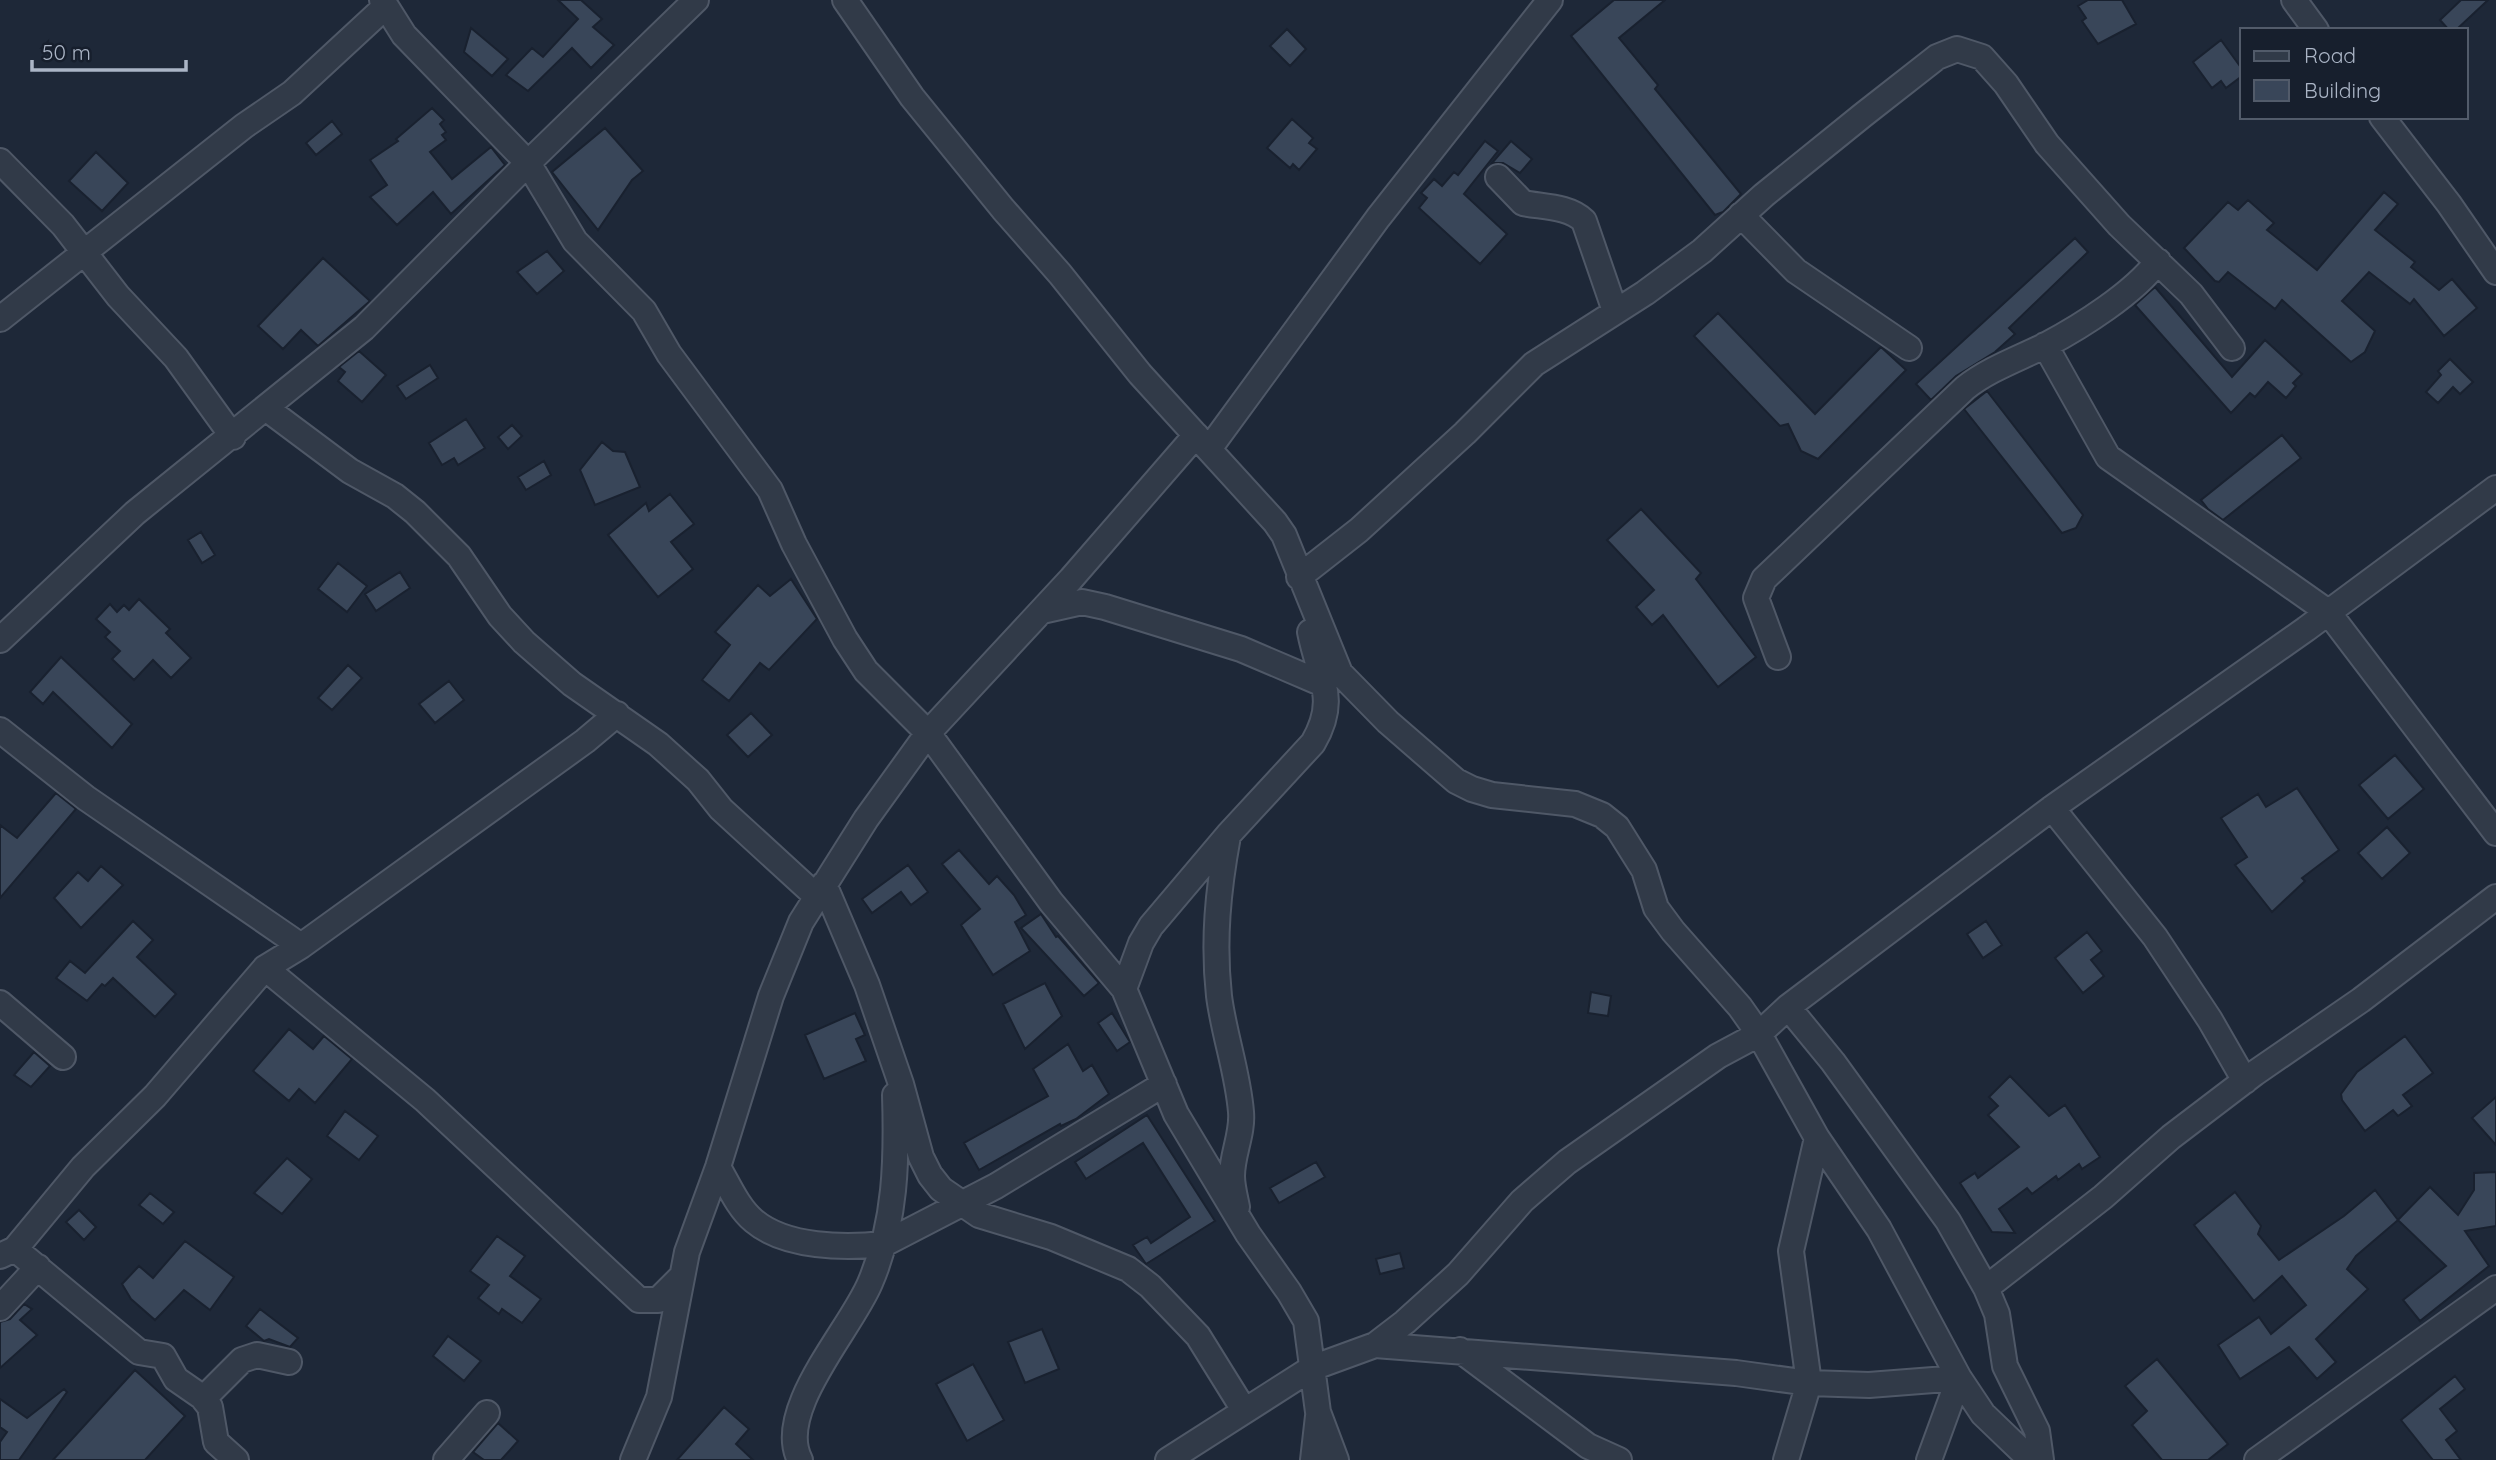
<svg xmlns="http://www.w3.org/2000/svg" width="2496" height="1460" viewBox="0 0 2496 1460" font-family="Quicksand,sans-serif">
<rect width="100%" height="100%" fill="#1e2838"/>
<path fill="#394659" stroke="#19212f" stroke-width="2" d="M558,0H581L602,19L593,27L614,45L591,68L572,48L528,91L506,75L532,48L543,57L578,19Z
M1614,0H1665L1619,38L1658,85L1655,89L1741,194L1723,212L1715,215L1571,36Z
M2088,0H2122L2136,24L2098,44L2082,21L2086,18L2078,6Z
M2461,0H2488L2456,30H2449L2440,20Z
M471,28L508,59L492,76L464,52Z
M1287,29L1306,49L1290,66L1270,46Z
M2221,40L2242,69V76L2226,88L2221,81L2212,88L2193,62Z
M432,108L444,120L440,124L446,132L442,135L446,140L430,152L452,179L491,147L505,165L451,214L433,192L397,225L370,197L387,185L370,160L398,141L396,139Z
M1292,119L1313,138L1309,143L1317,149L1299,170L1293,164L1290,168L1267,148Z
M332,121L342,134L316,155L306,143Z
M605,128L643,171L632,180L598,230L552,172Z
M1485,141L1498,151L1464,194L1507,234L1480,264L1419,208L1427,198L1421,193L1434,179L1442,186L1454,172L1458,175Z
M1511,141L1532,159L1520,173L1503,163H1492Z
M96,152L128,183L102,211L69,181Z
M2384,192L2398,204L2375,230L2415,262L2411,267L2439,290L2452,279L2477,308L2444,336L2414,299L2410,304L2369,272L2342,301L2375,331L2365,352L2351,362L2282,300L2275,309L2228,272L2219,282L2215,281L2184,248L2228,202L2238,210L2248,200L2274,223L2267,230L2317,270Z
M2075,238L2088,252L2009,328L2015,334L1995,352L1956,376L1931,400L1916,384Z
M547,251L564,271L537,294L517,272Z
M323,258L370,301L318,346L301,330L283,349L258,326Z
M2155,287L2232,377L2265,340L2302,374L2293,383L2296,386L2286,398L2268,382L2255,397L2250,393L2231,413L2135,305Z
M1718,313L1815,414L1881,347L1906,370L1818,459L1801,451L1788,424L1780,426L1694,336Z
M359,351L386,375L362,402L338,381L345,372L339,367Z
M2450,359L2473,382L2460,394L2453,387L2438,403L2426,392L2441,375L2438,371Z
M430,365L438,378L406,399L397,386Z
M1987,391L2083,515L2076,528L2062,533L1964,409Z
M466,419L485,448L458,465L454,458L442,465L429,443Z
M512,425L522,436L508,449L498,437Z
M2282,435L2301,458L2223,520L2208,509L2201,500Z
M602,442L613,451L625,452L640,487L595,505L580,470Z
M544,461L551,475L526,490L518,477Z
M670,494L694,524L671,542L693,569L658,597L608,535L646,503L649,511Z
M1641,509L1701,573L1696,579L1756,657L1718,687L1663,615L1652,625L1636,607L1654,590L1607,540Z
M201,532L215,555L202,563L188,540Z
M338,563L367,586L347,612L318,589Z
M400,572L410,588L376,611L365,594Z
M791,579L817,619L769,670L760,663L729,701L702,680L730,645L715,632L758,585L770,596Z
M139,599L170,629L166,633L191,658L171,678L153,660L134,680L112,659L120,651L105,637L110,632L96,619L110,604L117,612L124,605L129,610Z
M61,657L132,724L112,748L53,692L43,704L30,692Z
M348,665L362,678L332,710L318,698Z
M449,681L464,700L435,723L419,704Z
M751,713L772,735L748,757L727,735Z
M2395,755L2424,789L2388,819L2359,785Z
M2297,788L2339,850L2302,878L2305,881L2272,912L2235,865L2247,857L2221,818L2258,794L2266,807Z
M56,793L76,809L0,898V825L17,838Z
M2387,827L2410,853L2382,879L2358,853Z
M959,850L989,884L997,876L1014,895L1026,915L1015,922L1030,951L993,975L961,925L980,909L942,864Z
M908,865L928,892L911,905L901,892L872,913L862,899Z
M101,866L123,885L81,928L54,898L78,872L88,881Z
M1041,914L1056,937L1058,936L1099,983L1084,996L1021,928Z
M133,921L153,940L137,957L176,994L155,1017L113,978L105,986L102,984L87,1001L56,978L70,961L85,973Z
M1986,921L2002,945L1983,958L1967,934Z
M2087,932L2102,951L2091,960L2104,976L2083,993L2055,958Z
M1045,983L1062,1016L1025,1049L1003,1004Z
M1591,992L1611,996L1608,1016L1588,1013Z
M855,1013L865,1035L856,1039L866,1061L824,1079L805,1035Z
M1112,1013L1130,1042L1117,1051L1098,1023Z
M289,1029L313,1049L324,1036L352,1059L315,1103L299,1089L289,1101L253,1071Z
M2405,1036L2433,1073L2403,1095L2412,1106L2398,1116L2393,1110L2365,1131L2342,1100L2341,1094L2357,1072Z
M1068,1044L1083,1071L1092,1065L1109,1094L1076,1119L1061,1126L1060,1124L979,1170L964,1143L1048,1096L1033,1069Z
M34,1052L50,1066L31,1087L14,1075Z
M2010,1076L2049,1116L2065,1105L2100,1157L2082,1169L2079,1164L2058,1180L2056,1176L2032,1194L2027,1188L1999,1209L2015,1233L1992,1232L1960,1183L1975,1173L1978,1178L2019,1147L1988,1115L1998,1106L1989,1097Z
M2496,1097V1145L2472,1118Z
M345,1111L378,1136L359,1160L327,1136Z
M1147,1115L1215,1221L1146,1264L1133,1245L1147,1237L1151,1243L1190,1217L1143,1143L1086,1179L1075,1162Z
M287,1158L312,1179L282,1214L254,1193Z
M1316,1162L1325,1177L1279,1203L1270,1188Z
M2496,1172V1226L2465,1231L2489,1266L2420,1321L2403,1300L2446,1266L2398,1220L2356,1256L2347,1269L2368,1289L2316,1339L2336,1362L2317,1379L2289,1347L2240,1379L2218,1345L2259,1317L2271,1334L2306,1305L2282,1276L2254,1301L2194,1225L2235,1192L2261,1226L2258,1234L2279,1260L2344,1216L2375,1190L2398,1220L2430,1187L2458,1215L2474,1190V1173Z
M150,1193L174,1212L163,1224L139,1205Z
M79,1210L96,1227L84,1240L66,1222Z
M497,1236L525,1256L510,1276L541,1299L522,1323L502,1309L499,1314L478,1298L489,1285L470,1271Z
M185,1241L234,1277L210,1310L184,1290L155,1320L131,1299L122,1284L139,1266L153,1278Z
M1400,1253L1404,1268L1380,1274L1376,1259Z
M24,1304L32,1309L20,1320L37,1335L0,1368V1322L10,1319Z
M260,1309L298,1338L290,1347L269,1339L264,1341L246,1326Z
M1042,1329L1059,1369L1025,1383L1008,1342Z
M448,1336L481,1361L464,1381L433,1356Z
M2157,1359L2228,1444L2208,1460H2162L2132,1425L2147,1411L2125,1386Z
M973,1364L1004,1420L967,1441L936,1384Z
M135,1370L185,1416L145,1460H53Z
M2455,1376L2465,1389L2440,1409L2457,1431L2446,1440L2461,1460H2433L2401,1420Z
M64,1389L67,1392L19,1460H0V1442L7,1432L0,1427V1399L27,1418Z
M724,1407L749,1429L736,1444L753,1460H677Z
M498,1423L518,1441L501,1460H484L473,1452Z"/>
<g fill="none" stroke-linecap="round" stroke-linejoin="round">
<g stroke="#4f5867" stroke-width="28">
<path id="minor" d="M382,0L404,35L528,163L575,241L644,311L669,354L770,490L794,544L845,639L866,671L928,733L1051,902L1124,989L1176,1114L1248,1234L1289,1292L1306,1321L1318,1412L1336,1460
M845,0L912,97L1003,209L1060,274L1140,374L1275,522L1284,535L1340,673L1388,722L1456,781L1472,789L1492,795L1575,804L1602,815L1617,827L1644,870L1656,908L1673,931L1740,1007L1759,1034L1817,1138L1879,1229L1959,1378L1983,1414L2031,1460
M2294,0L2316,30
M2382,117L2449,204L2496,272
M0,161L63,225L118,296L176,358L233,437
M1498,177L1523,203C1542,207 1569,206 1584,221L1615,311
M1741,215L1796,271L1909,348
M0,319L244,126L292,93L385,7
M2045,345L2108,457L2328,612L2496,833
M267,409L350,471L395,496L415,512L459,556L500,616L524,642L572,684L658,744L698,780L721,809L816,896
M1209,449L1378,218L1550,0
M1299,577L1359,530L1465,433L1534,364L1645,293L1702,251L1764,195L1863,115L1937,57L1957,49L1982,57L2006,84L2047,144L2119,225L2191,294L2232,348
M1042,611L1082,602L1105,607L1241,649L1323,684
M0,640L135,513L364,328L528,163L696,0
M1778,657L1756,598L1764,579L1965,388C1989,369 2018,359 2046,345C2082,326 2134,293 2158,261
M0,730L86,798L301,946
M2052,808L2155,937L2210,1020L2245,1081
M1228,836C1218,890 1213,941 1219,996C1224,1035 1238,1073 1241,1112C1243,1134 1232,1154 1232,1176C1232,1186 1235,1197 1237,1207
M824,884L867,985L901,1084L921,1157L930,1175L941,1189L979,1215L1051,1237L1128,1269L1150,1286L1198,1336L1244,1410
M265,968L425,1100L639,1300H658L682,1276
M1124,989L1141,943L1151,926L1228,835L1313,743C1339,699 1319,678 1310,632
M0,1003L63,1057
M1788,1007L1833,1062L1948,1221L1986,1288L1997,1314L2005,1366L2037,1431L2041,1460
M718,1167C728,1184 738,1208 754,1221C786,1248 845,1248 884,1244L996,1186L1164,1084
M15,1249L139,1352L163,1356L176,1379L202,1397L210,1407L216,1442L236,1460
M0,1256L15,1249L83,1167L155,1096L265,968L301,946L585,741L617,714
M1986,1288L2103,1197L2171,1137L2255,1073L2361,1000L2496,897
M0,1308L38,1267
M1375,1345L1736,1373L1809,1383L1869,1385L1959,1378L1929,1460
M1460,1350L1588,1446L1619,1460
M204,1398L242,1360L257,1355L289,1362
M446,1460L487,1413
M633,1460L659,1397L687,1252L718,1167L771,996L801,922L866,819L928,733L1071,579L1196,435
M800,1460C774,1411 851,1329 870,1283C896,1223 897,1159 895,1095
M1168,1460L1312,1368L1375,1345L1405,1322L1458,1274L1522,1201L1567,1162L1718,1056L1759,1034L1788,1007L2052,808L2306,629L2496,488
M1313,1460L1318,1416
M1786,1460L1809,1383L1791,1251L1817,1138
M2257,1460L2496,1288"/>
</g>
<use href="#minor" stroke="#313a48" stroke-width="24"/>
</g>
<rect x="2240" y="28" width="228" height="91" fill="#171f2d" stroke="#525b6a" stroke-width="2"/>
<rect x="2254" y="51" width="35" height="10" fill="#313a48" stroke="#525b6a" stroke-width="2"/>
<text x="2304" y="63" font-size="21" fill="#abb5c6">Road</text>
<rect x="2254" y="80" width="35" height="21" fill="#394659" stroke="#525b6a" stroke-width="2"/>
<text x="2304" y="98" font-size="21" fill="#abb5c6">Building</text>
<path d="M32 60v10h154v-10" fill="none" stroke="#abb5c6" stroke-width="3.5"/>
<text x="42" y="60" font-size="21" fill="#abb5c6" stroke="#171f2d" stroke-width="5" paint-order="stroke">50 m</text>
</svg>
